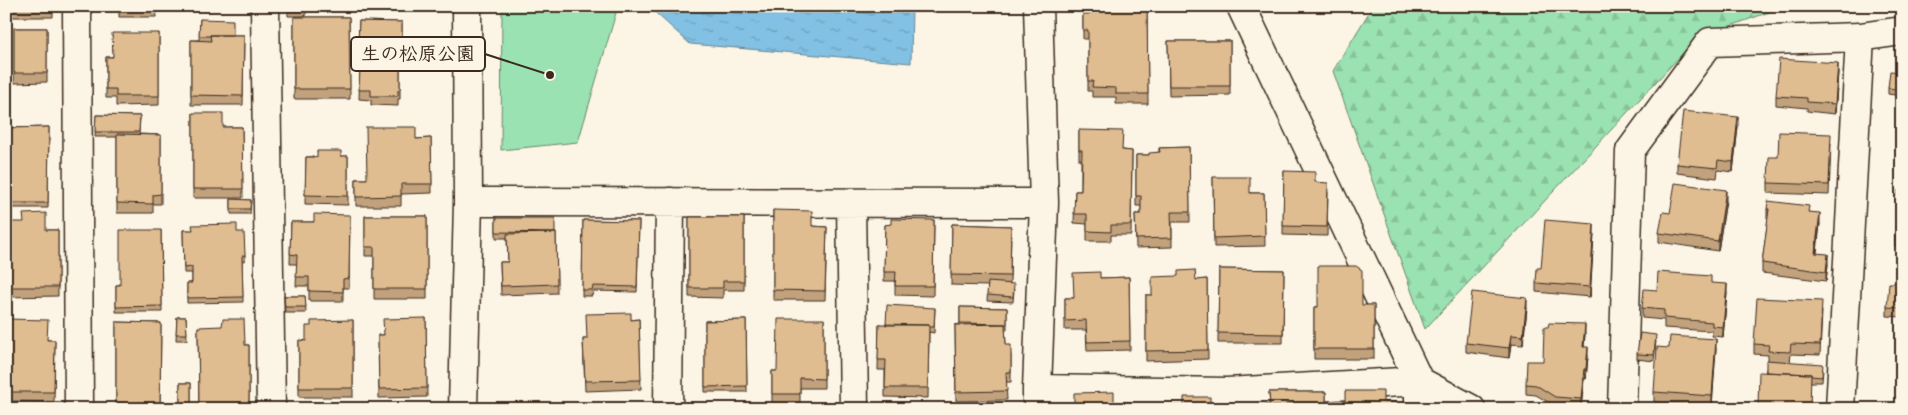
<svg xmlns="http://www.w3.org/2000/svg" width="1908" height="415" viewBox="0 0 1908 415" font-family="Sriracha,'Klee One',sans-serif">
<defs>
<pattern id="forest-firs" width="22" height="20" patternUnits="userSpaceOnUse" patternTransform="scale(1.25)"><rect width="22" height="20" fill="#9ae2b1"/><path d="M5 1l3.5 6h-7zM16 11l3.5 6h-7z" fill="#86c298"/></pattern>
<pattern id="water-ripples" width="26" height="14" patternUnits="userSpaceOnUse" patternTransform="scale(1.25)"><rect width="26" height="14" fill="#82c1e3"/><path d="M2 4q2-2 4 0t4 0M15 11q2-2 4 0t4 0" fill="none" stroke="#6c9db7"/></pattern>
</defs>
<rect width="100%" height="100%" fill="#fcf5e5"/>
<filter id="ink" filterUnits="userSpaceOnUse"><feTurbulence type="fractalNoise" baseFrequency=".02" numOctaves="2"/><feDisplacementMap in="SourceGraphic" scale="10" xChannelSelector="R" yChannelSelector="G"/><feConvolveMatrix kernelMatrix="1 2 1 2 8 2 1 2 1" color-interpolation-filters="sRGB"/></filter>
<g filter="url(#ink)">
<path fill="url(#forest-firs)" stroke="#6a8668" d="M1373,6H1786L1697,38L1425,329L1333,71Z"/>
<path fill="#9ae2b1" stroke="#6a8668" d="M502,6H618L578,142L501,150Z"/>
<path fill="url(#water-ripples)" stroke="#668594" d="M648,6H912L911,63L690,44Z"/>
<g fill="none" stroke-linecap="round" stroke-linejoin="round">
<g stroke="#3b2a1e" stroke-width="31">
<path id="minor" d="M77,6L79,409
M265,6L271,409
M1241,6L1419,381V409
M468,202L1044,203
M851,203L854,409
M1037,389L1227,392L1419,381L1471,409
M463,409L468,202L467,6
M668,409L670,202
M1037,409V389L1044,203L1038,6
M1622,409L1630,151L1710,42L1860,37L1902,31
M1840,409L1860,37"/>
</g>
<use href="#minor" stroke="#fcf5e5" stroke-width="28"/>
</g>
<path fill="#c1a27d" stroke="#3b2a1e" d="M8,6H53V17H8Z
M119,6H156V17H119Z
M288,6H306V16H288Z
M337,6H353V10H337Z
M1147,6L1148,104H1116V97H1092V91H1088V39H1083V14H1091Z
M294,17H349L350,99H294Z
M200,19L233,35H244L243,105H191V40H199Z
M359,21L402,22V51H398V65L370,64V50L358,49Z
M14,28H47V82L14,83Z
M159,33V105L116,106V98H106V57H112Z
M1168,41H1230V95L1169,96Z
M360,67H400V99H398V106L371,105V100L359,99Z
M1838,72L1835,114L1807,111V108L1776,105V96Z
M1902,72V96L1888,94V88Z
M193,113L223,127H242L243,198H193Z
M96,115L140,116L139,134L161,135V204H153V213H117V137H95Z
M1738,126L1733,172L1718,170L1717,178L1677,173V164Z
M49,127L48,208H6V128Z
M1079,130L1123,150L1132,151L1131,235H1111V241H1087V224L1074,223L1075,191H1081V159L1079,160Z
M431,138L432,193L401,194V206H356V179H367L416,139Z
M1831,143L1829,195L1768,193V183L1778,157Z
M1189,147L1190,222H1172V247L1136,248L1135,214H1141V206H1136V155H1149L1159,152V148Z
M348,156V205L305,204L306,157Z
M1284,171L1315,182L1328,192L1327,236L1283,235Z
M1213,177L1250,193H1264L1265,246L1214,247Z
M1902,190V247L1895,246V237Z
M231,199L251,200L250,214H231Z
M1726,200L1718,251L1659,242V233L1670,213Z
M1767,209L1809,212L1820,223L1817,253L1828,264L1826,281L1762,273V263L1768,219L1767,218Z
M773,210L812,226L827,227L825,300H773Z
M350,215L349,288H343V301H309V286H296L297,264H290L291,222H314Z
M365,216H427V299H374V256H365Z
M689,217H744V290H723V298L689,297Z
M496,218L556,233L557,293L501,295L500,262H508L507,238H496Z
M583,220L639,221L637,292L593,291L592,296H582Z
M934,220L933,296L895,295V281H884L885,225Z
M952,224L1011,226L1010,284L1014,290L1013,302L987,301L988,286L951,285Z
M46,230H58V296L6,297V245Z
M161,230L162,312H116V285H120Z
M183,230L237,232L245,255V261H242L243,302L187,303V283H192V273H184Z
M1594,233L1590,297L1536,292V283L1541,268Z
M1902,256V317L1887,316V307L1896,283Z
M1219,269L1284,270L1283,343H1218Z
M1129,277L1130,350L1087,351L1086,330H1065V298H1074L1100,278Z
M1207,279L1208,359L1146,361V295H1152L1196,280Z
M1711,283L1727,293L1723,337L1712,336V331L1664,328V320L1642,318V308L1657,290Z
M284,296H305L306,313H285Z
M1374,305V359H1314V307Z
M960,307L1007,308V330H1005L1006,345L1011,355V382H1006L1007,400L956,401L955,325L960,324Z
M935,308L934,333L929,332L928,398L885,397V370H878L879,324L886,325Z
M1527,308L1523,345L1511,344L1509,358L1466,352V343Z
M1822,311L1820,355L1791,354L1790,362L1823,370L1822,382H1811L1758,406L1768,360V355L1754,354V344Z
M177,317H186L187,340H176Z
M426,318L427,397L379,398L378,335H383Z
M639,319L641,389L585,391L583,339H587L631,320Z
M824,319V388H800V404H772V371H777Z
M353,320V397H299V340L306,341L311,326Z
M746,320L747,392H705V321Z
M116,322L161,323L160,409H116Z
M198,327L245,345H249V409H199Z
M1585,334L1584,347L1588,356L1586,379H1584L1581,408L1555,406L1536,395L1526,394V384L1543,361Z
M1902,336V398H1899Z
M6,340H55L54,402L6,401Z
M1656,341L1654,361L1637,359V354Z
M1716,348L1712,406L1654,402V392Z
M180,383H191V409H180Z
M1269,392H1326V409H1270Z"/>
<path fill="#9d8466" stroke="#3b2a1e" d="M1838,63V72L1835,114V104Z
M1738,117V126L1733,172V162Z
M1726,190V200L1718,251V241Z
M1820,213V223L1815,263V253Z
M1594,224V233L1590,297V287Z
M1828,254V264L1826,281V272Z
M1727,284V293L1723,337V327Z
M1527,298V308L1523,345V336Z
M1585,324V334L1583,356V347Z
M1511,335V344L1509,358V348Z
M1716,339V348L1712,406V396Z
M1588,347V356L1586,379V369Z
M1584,369V379L1581,408V399Z"/>
<path fill="#e0bc91" stroke="#3b2a1e" d="M8,6H53V7H8Z
M119,6H156V7H119Z
M288,6H306V11H288Z
M1091,6H1147L1148,94H1116V88L1092,87L1093,81H1088V30H1083V14H1091Z
M294,17H349L350,89H294Z
M200,19L233,20V35H210V36H199Z
M359,21L402,22V46H398V59H370L371,44H358Z
M14,28H47V73H14Z
M112,33H159V96H116V89H106V57H113Z
M210,35H244L243,96L191,95V40L211,41Z
M1168,41H1230V86H1169Z
M1779,59L1838,63L1835,104L1807,102V98L1776,96Z
M360,67H400V89L398,90V96H371V90H359Z
M1890,71L1902,72V90L1888,88Z
M1683,111L1738,117L1733,162L1718,160L1717,168L1677,164Z
M193,113H223V127H242L243,189H193Z
M96,115L140,116L139,132H95Z
M49,127L48,203H6V128Z
M366,127H416V139L431,138L432,184H401V196L356,197V179H367Z
M1079,130L1123,131L1122,150L1132,151L1131,225H1111V232L1087,231V214H1074L1075,191H1081L1082,150H1079Z
M1779,132L1831,134L1829,185L1768,183L1769,157H1778Z
M117,134L161,135V194L153,195V204L117,203Z
M1189,147L1190,212H1171L1172,238L1136,239L1135,214H1141V196H1136V155H1149V153L1160,152L1159,148Z
M317,151H341V156H348V196L305,195L306,157H317Z
M1284,171L1315,172V182L1328,183L1327,227L1283,226Z
M1213,177H1250V193H1264L1265,236L1214,238Z
M1675,183L1726,190L1718,241L1659,233L1663,212L1670,213Z
M1898,190H1902V237H1895Z
M231,199L251,200L250,209H231Z
M1768,201L1809,206L1808,212L1820,213L1815,253L1828,254L1826,272L1762,263L1769,209H1767Z
M773,210L812,211V226L827,227L825,291L773,290Z
M46,213V230H58V287H6V245H8L7,222H24L23,214Z
M314,214L350,215L349,278L343,279V292L309,291V277H296L297,255L290,254L291,222H314Z
M365,216H427V289H374V247H365Z
M689,217H744V281H723V288H689Z
M496,218H555V233L496,232Z
M891,219L934,220L933,286H895L896,272H884L885,225L891,224Z
M583,220L639,221L637,287L593,286L592,290H582Z
M1545,220L1594,224L1590,287L1536,283L1537,268H1541Z
M237,224V232H244L245,255L242,256L243,297L187,298V283H192V267L184,268L183,230H193L192,225Z
M952,224L1011,226L1010,276L951,275Z
M120,230H161L162,306L116,307V285H120Z
M556,233L557,284L501,286L500,262H508L507,234Z
M1898,256H1902V308L1887,307L1889,283H1896Z
M1318,266H1356L1362,270V305H1374V349H1314V307H1318Z
M1219,269L1284,270L1283,334L1218,333Z
M1195,270L1196,280L1207,279L1208,350L1146,351V295H1152V277L1178,276V271Z
M1100,272V278L1129,277L1130,341L1087,342L1086,320L1065,321V298H1074L1073,273Z
M1658,272L1711,276V283L1727,284L1723,327L1712,326V322L1664,318V310L1642,308L1644,289L1657,290Z
M988,282L1014,284L1013,297L987,295Z
M1472,292L1527,298L1523,336L1511,335L1509,348L1466,343Z
M284,296H305L306,307H285Z
M1757,298L1822,301L1820,345L1791,344L1790,352L1768,351L1769,345L1754,344Z
M887,305L935,308L934,327H929V325H886Z
M960,307L1007,308V324L960,323Z
M631,313V320L639,319L641,380L585,381L583,339H587L586,314Z
M177,317H186L187,334H176Z
M426,318L427,388L379,389L378,335H384L383,319Z
M7,319L48,320L47,340H55L54,392H6Z
M223,319H244L245,345H249V403L199,404L198,327L222,326Z
M778,319H824V379L800,378V394H772V371H777Z
M353,320V388H299V340L306,341V326H311V321Z
M746,320L747,386L705,387V321Z
M116,322L161,323L160,404L116,403Z
M1549,323L1585,324L1583,347H1588L1586,369H1584L1581,399L1555,397L1536,385L1526,384L1527,361H1543L1544,327H1548Z
M879,324L929,325L928,388H885L886,360H878Z
M1005,324L1006,345H1011V372H1006L1007,391L956,392L955,325Z
M1640,333L1656,335L1654,355L1637,354Z
M1670,336L1716,339L1712,396L1654,392L1657,347L1669,348Z
M1902,336V388H1899Z
M1766,360L1823,364L1822,377L1811,376V374L1766,372Z
M1759,372L1811,374L1810,409H1752V406H1758Z
M180,383H191V404H180Z
M1345,391H1383V402H1396V409H1345Z
M1114,392V402H1131V409H1074V393Z
M1269,392H1326V406H1317V404H1286V406H1270Z
M1184,397H1210V409H1184Z
M1894,403L1902,404V409H1893Z
M1286,404H1317V409H1285Z
M525,405L562,406V409H525Z
M359,406H419V409H359Z
M1659,408L1687,409H1659Z"/>
</g>
<path fill="none" stroke="#3b2a1e" stroke-width="2" d="M550 75L485 54"/>
<circle fill="#3b2a1e" stroke="#fcf5e5" stroke-width="2" cx="550" cy="75" r="5"/>
<rect fill="#fcf5e5" stroke="#3b2a1e" stroke-width="2" x="351" y="37" width="134" height="34" rx="5"/>
<g font-size="19" text-anchor="middle" font-weight="bold" fill="#3b2a1e">
<text x="418" y="60">生の松原公園</text>
</g>
<rect width="1908" height="415" fill="none" stroke="#fcf5e5" stroke-width="25"/>
<rect x="12" y="12" width="1883" height="390" fill="none" stroke="#3b2a1e" stroke-width="2" filter="url(#ink)"/>
</svg>
